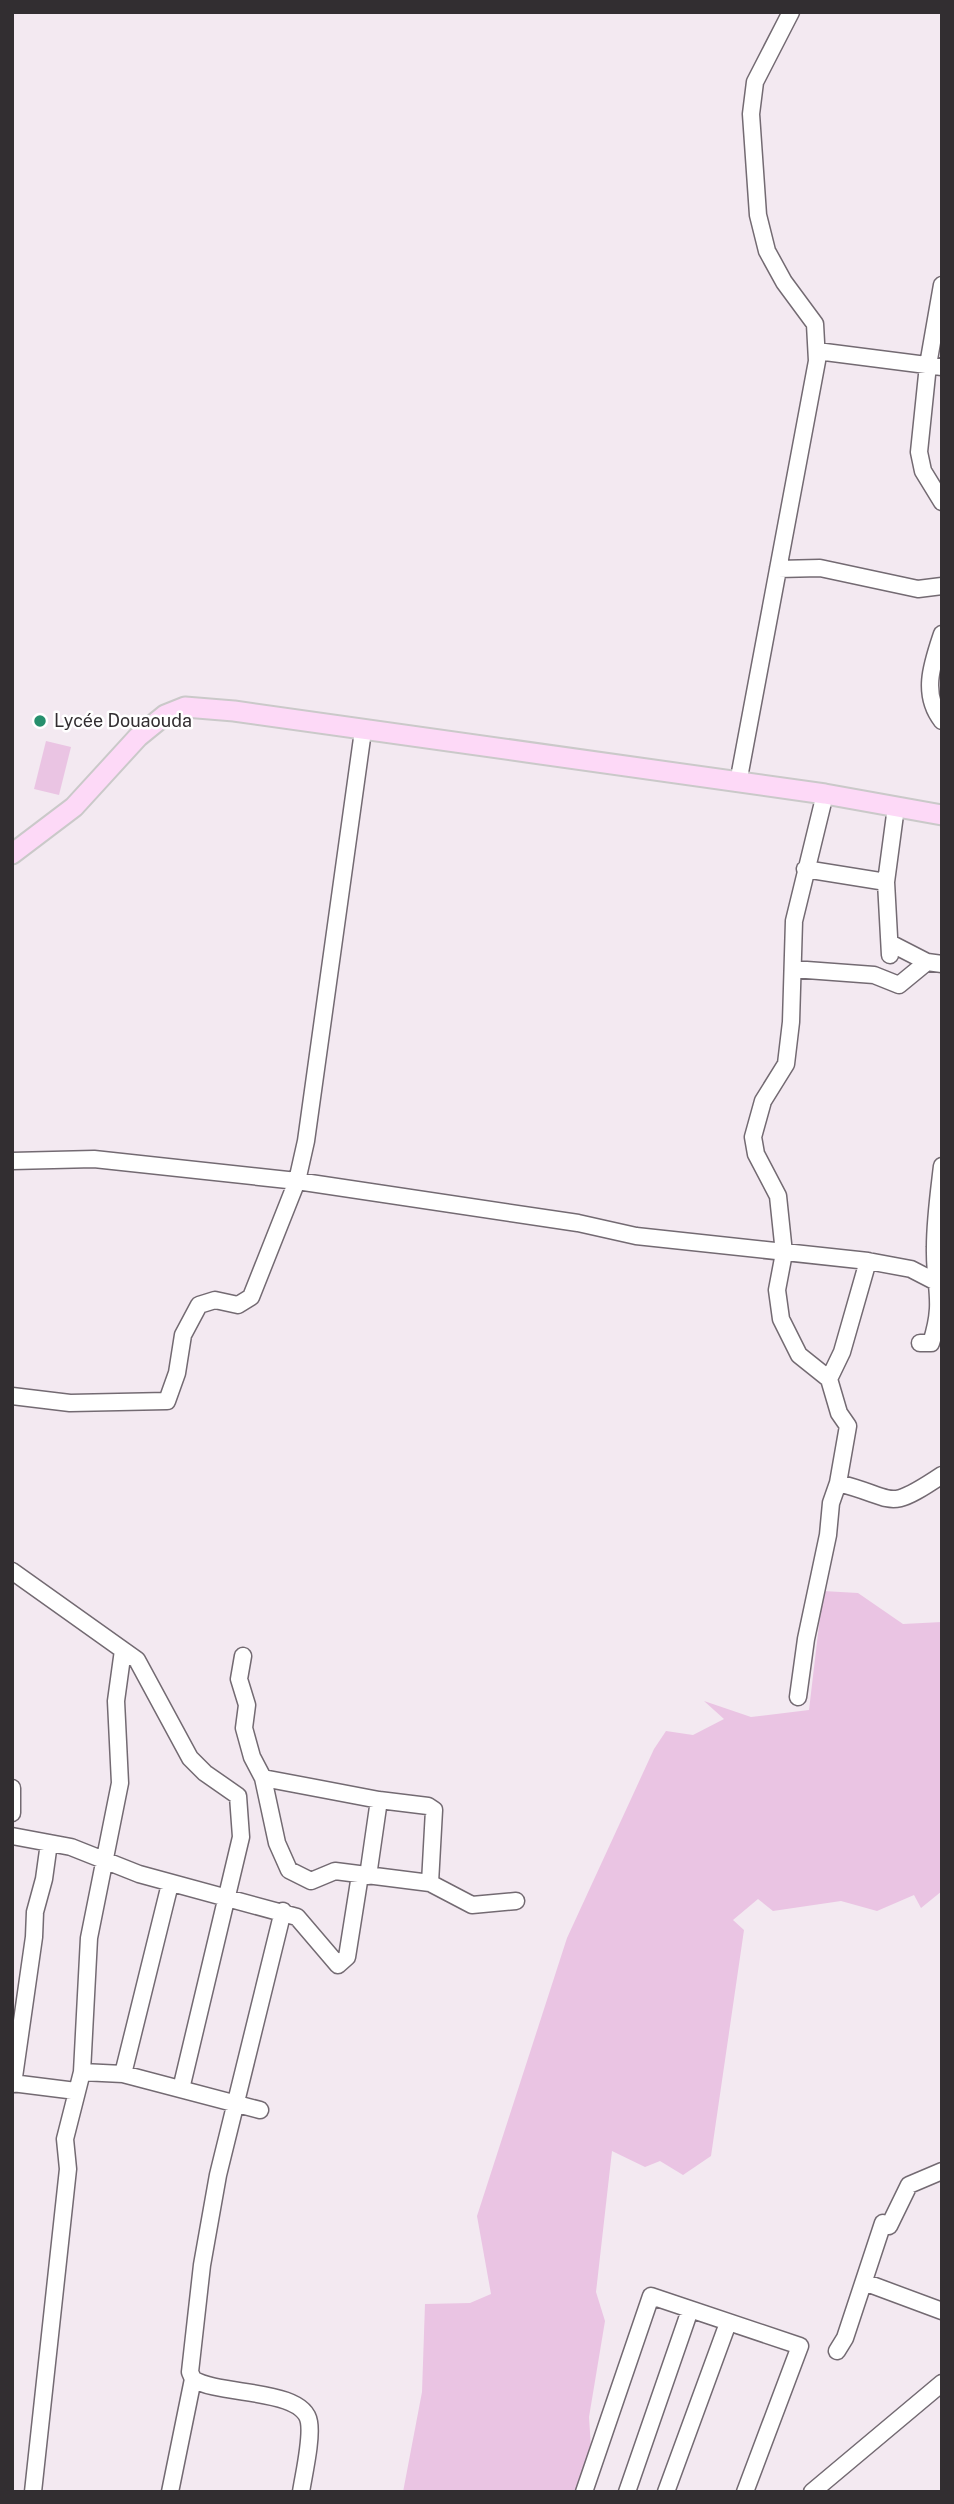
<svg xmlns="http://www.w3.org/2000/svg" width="954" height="2504" viewBox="0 0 954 2504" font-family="'Public Sans',sans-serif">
<rect width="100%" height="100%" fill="#f3e9f1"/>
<path fill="#eac4e3" d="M46,741L71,747L59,795L34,789Z
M823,1591L858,1593L903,1624L942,1622V1891L921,1908L914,1895L877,1911L841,1901L773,1911L758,1899L733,1920L744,1930L711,2156L683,2175L660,2161L645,2167L612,2151L596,2292L605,2321L589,2417L591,2448L577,2492H403L422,2392L425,2304L470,2303L491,2294L477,2216L567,1938L654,1749L666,1731L693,1735L724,1719L704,1701L751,1717L809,1710Z"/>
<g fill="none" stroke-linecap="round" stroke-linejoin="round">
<g stroke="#736a72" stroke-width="19">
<path id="minor" d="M942,285L928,365L919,452L923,471L942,502
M817,351L942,367
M778,569L820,568L918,589L942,586
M942,634C932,664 921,694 942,721
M738,783L817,361L815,324L784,282L767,251L758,215L751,114L755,82L791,12
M805,869L886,882
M890,943L927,962
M890,955L886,882L896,807
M793,969L874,975L899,985L927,962L942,964
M12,1161L94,1159L297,1181L578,1223L636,1236L868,1261L911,1269L942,1285
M920,1343H931C945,1300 934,1288 935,1247C935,1220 939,1192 942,1166
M829,1379L842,1352L868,1261
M12,1396L70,1403L167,1401L177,1373L183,1335L199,1305L215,1300L238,1305L251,1297L297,1181L306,1141L363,731
M838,1483C898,1498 885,1513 942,1475
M12,1571L137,1660L190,1758L205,1773L238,1796L241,1837L181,2089
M243,1656L239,1679L247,1705L244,1728L252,1757L263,1778L277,1843L289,1870L311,1881L335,1871L430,1883L472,1905L516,1901
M798,1697L806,1639L828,1535L831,1503L838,1483L848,1426L839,1413L829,1379L799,1355L781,1319L777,1290L784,1253L778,1196L756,1154L753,1137L763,1101L786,1064L791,1022L794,921L825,794
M263,1778L379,1800L428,1806L434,1810L430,1883
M12,1788V1813
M12,1836L71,1847L139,1874L297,1917L338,1965L347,1957L360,1875
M368,1876L379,1800
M283,1911L218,2175L202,2265L190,2372L193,2379C219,2396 304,2388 309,2422C312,2439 304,2473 301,2492
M82,2072L123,2074L260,2110
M123,2074L170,1884
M12,2083L76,2091
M13,2084L34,1937L35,1912L44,1879L49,1843
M864,2282L942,2311
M837,2351L845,2338L883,2223L889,2226L909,2185L942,2171
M33,2492L68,2169L65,2139L82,2072L89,1938L120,1783L116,1701L123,1650
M170,2492L193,2379
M584,2492L651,2296L800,2346L745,2492
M627,2492L690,2310
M666,2492L728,2323
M812,2492L942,2383"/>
</g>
<g stroke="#cac9c9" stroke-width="23">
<path id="major" d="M12,854L74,807L138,737L165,715L185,707L234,711L825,794L942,815"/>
</g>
<use href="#minor" stroke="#fff" stroke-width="16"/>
<use href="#major" stroke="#fdd9f7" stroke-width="19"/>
</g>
<circle fill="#268f6d" stroke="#fff" stroke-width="2.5" cx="40" cy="721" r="7"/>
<g text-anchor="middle" stroke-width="5" stroke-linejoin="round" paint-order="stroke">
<g font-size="18" fill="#322e31" stroke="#fff" text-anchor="start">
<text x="54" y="727">Lycée Douaouda</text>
</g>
</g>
<rect width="954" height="2504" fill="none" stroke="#322e31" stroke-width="28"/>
</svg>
